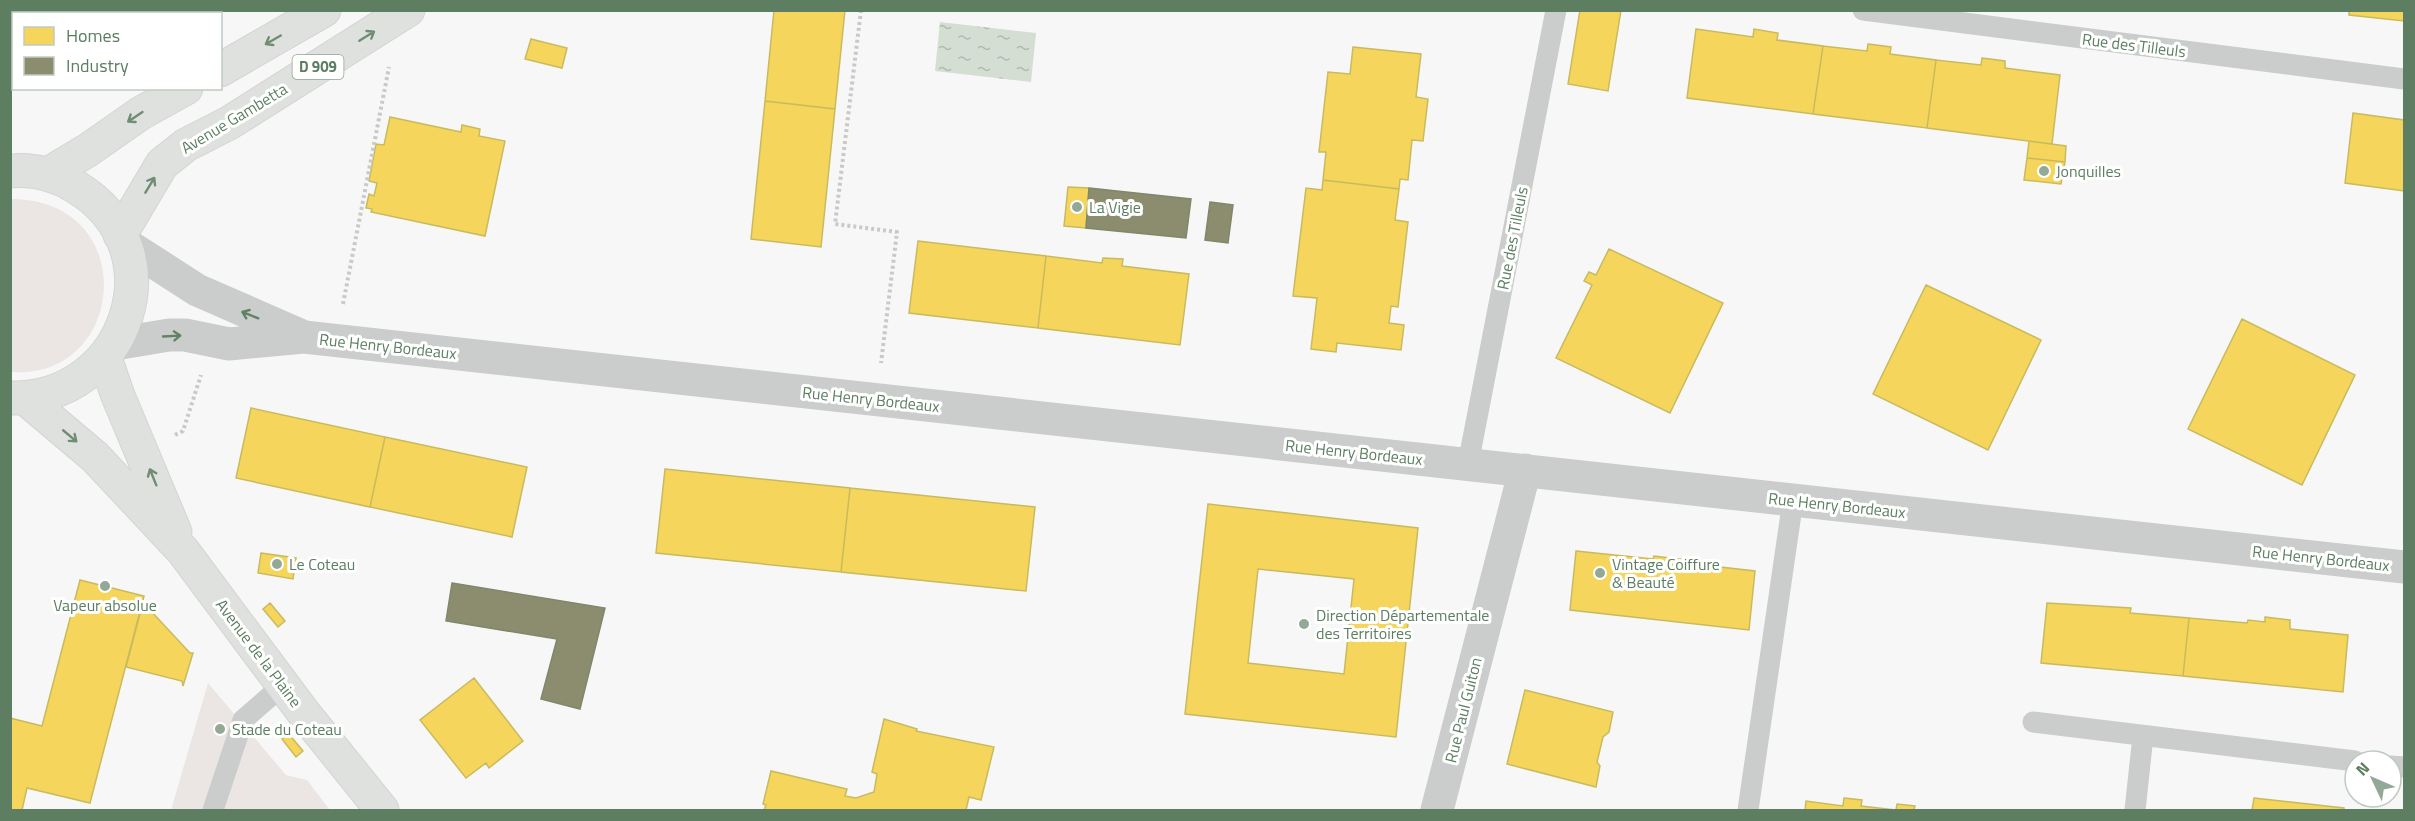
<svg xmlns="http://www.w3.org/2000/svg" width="2415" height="821" viewBox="0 0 2415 821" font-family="'Titillium Web',sans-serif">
<defs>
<pattern id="water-ripples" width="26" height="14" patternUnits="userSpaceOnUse" patternTransform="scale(1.5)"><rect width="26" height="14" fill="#d4ded3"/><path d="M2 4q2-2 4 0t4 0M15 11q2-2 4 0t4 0" fill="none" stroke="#afb9af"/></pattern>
</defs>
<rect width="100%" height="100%" fill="#f8f7f7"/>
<path fill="#ebe6e4" d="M10,199C142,198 128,381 11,372Z
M208,683L286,775L307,780L330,810H171Z"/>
<path fill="url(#water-ripples)" d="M940,22L1036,33L1031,82L935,71Z"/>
<path fill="#f6d55c" stroke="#c8bb5e" stroke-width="1.5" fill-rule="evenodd" d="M774,10H845L835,109L765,101Z
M1580,10H1621L1608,91L1568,84Z
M2349,10H2404V21L2349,15Z
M1696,29L1753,37L1754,29L1778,33L1777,40L1823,46L1813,114L1687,98Z
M531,39L567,48L562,68L525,59Z
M1868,44L1891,47L1890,54L1936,60L1927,128L1813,114L1823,46L1867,51Z
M1353,47L1421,54L1416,97L1428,99L1423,141L1412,140L1408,180L1400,179L1399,189L1323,180L1326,152H1319L1328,72L1350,74Z
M1982,58L2005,61V68L2060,75L2052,144L1927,128L1936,60L1981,65Z
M765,101L835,109L821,247L751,239Z
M2353,113L2404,120V191L2345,183Z
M390,117L461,132L462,125L480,129L479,136L505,141L485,236L371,212L372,209L366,208L369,194L374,196L377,183L369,181L376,144L384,145Z
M2029,141L2066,146L2065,162L2027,158Z
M2027,158L2065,162L2061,184L2024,180Z
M1323,180L1399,189L1395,220L1408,222L1398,307L1391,306L1389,323L1404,325L1401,350L1337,343L1336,352L1311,349L1317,298L1293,296L1306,188L1322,190Z
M1068,187L1089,188L1086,228L1064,226Z
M918,241L1046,256L1038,328L909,313Z
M1609,249L1723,303L1670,413L1556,358L1592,285L1584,281L1589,272L1596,275Z
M1046,256L1102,263L1103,258L1123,259L1122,266L1189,274L1180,345L1038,328Z
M1926,285L2041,340L1988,450L1873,394Z
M2242,319L2355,375L2302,485L2188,429Z
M251,408L385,437L370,507L236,478Z
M385,437L527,467L512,537L370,507Z
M665,469L850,488L841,572L656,553Z
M850,488L1035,507L1026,591L841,572Z
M1208,504L1418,528L1396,737L1185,714ZM1258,569L1354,579L1344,674L1248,663Z
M1576,551L1653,559L1654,556L1695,561L1694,564L1755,571L1749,630L1570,610Z
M261,553L296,558L293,579L258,573Z
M80,580L144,596L90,803L27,788L22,810H10V718L42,726Z
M143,602L153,607L150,610L190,653H193L183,686L182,681L126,667Z
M270,603L285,621L278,627L263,609Z
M2047,603L2131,608L2130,613L2189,618L2183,676L2041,663Z
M2265,617L2290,620V629L2348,635L2343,692L2183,676L2189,618L2247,623L2248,620L2265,622Z
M474,678L523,741L489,768L486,763L466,778L420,720Z
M1525,690L1613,712L1609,732L1603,737L1597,762L1600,766L1596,787L1507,764Z
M884,719L917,729L916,731L994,747L981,800L969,797L966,810H764L766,805L763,804L771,771L847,789L845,796L856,798L874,792L877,774L872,772Z
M288,733L303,751L296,757L282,739Z
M1844,798L1862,800L1861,806L1896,810L1897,804L1915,806L1914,810H1805L1806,801L1843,806Z
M2254,798L2344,808V810H2252Z"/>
<path fill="#8c8c6e" stroke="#7e886a" stroke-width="1.5" d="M1089,188L1191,199L1186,238L1086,228Z
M1210,202L1233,205L1228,243L1205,240Z
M452,583L605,608L580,709L541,699L557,639L446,621Z"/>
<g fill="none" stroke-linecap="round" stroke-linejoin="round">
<g stroke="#d3d5d3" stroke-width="35">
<path id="secondary" d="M105,358L118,396L175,532
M25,398L95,457L183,551L303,712L382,810"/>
</g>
<g stroke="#d3d4d3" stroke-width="35">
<path id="primary" d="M220,70L324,10
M10,171C34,169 57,175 76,187C179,249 128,401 10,398
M48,174L88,150L141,113L186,88
M120,235L162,164L186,145L229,123L408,10"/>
</g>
<path stroke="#c7cac7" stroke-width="4" stroke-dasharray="3 3" stroke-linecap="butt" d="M861,10L835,224L897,232L881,363
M343,304L389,67
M175,435L183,431L201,375"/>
<path stroke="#cacdcb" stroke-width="21" d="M1863,10L2404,79
M1468,464L1556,10
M2033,722L2355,761
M2391,766L2404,767
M213,810L243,720L283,685
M1748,810L1793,500
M2135,810L2143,736"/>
<path stroke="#cacdcb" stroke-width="33" d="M124,243L197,290L300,335
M115,344L169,335H185L229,344L304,337L2404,567
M1437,810L1525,470"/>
<use href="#secondary" stroke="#dfe1df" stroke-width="33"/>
<use href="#primary" stroke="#dfe1df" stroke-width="33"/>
</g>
<defs><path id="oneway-shaft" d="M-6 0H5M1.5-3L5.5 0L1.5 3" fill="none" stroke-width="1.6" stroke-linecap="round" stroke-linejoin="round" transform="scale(1.5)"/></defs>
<g stroke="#708d74">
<use href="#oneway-shaft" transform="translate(367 36) rotate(-32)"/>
<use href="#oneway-shaft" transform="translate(273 40) rotate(150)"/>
<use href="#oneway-shaft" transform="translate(135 117) rotate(146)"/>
<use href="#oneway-shaft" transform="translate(150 185) rotate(-59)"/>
<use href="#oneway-shaft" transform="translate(70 436) rotate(40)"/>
<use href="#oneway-shaft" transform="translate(153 477) rotate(-112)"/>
</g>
<g stroke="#628266">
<use href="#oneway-shaft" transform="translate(250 315) rotate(-158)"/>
<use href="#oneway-shaft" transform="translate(172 336) rotate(-3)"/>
</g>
<g fill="#93a896" stroke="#fff" stroke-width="2">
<circle cx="2044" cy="171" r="6"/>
<circle cx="1077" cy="207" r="6"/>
<circle cx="277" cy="564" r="6"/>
<circle cx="1600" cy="573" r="6"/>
<circle cx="105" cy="586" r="6"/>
<circle cx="1304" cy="624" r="6"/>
<circle cx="220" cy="729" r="6"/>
</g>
<g text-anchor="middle" stroke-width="6" stroke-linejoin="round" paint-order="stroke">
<rect fill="#fff" stroke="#8ea590" stroke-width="1.5" x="292.5" y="55" width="51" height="24" rx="4.5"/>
<g font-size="15" font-weight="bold" fill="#5d7e61">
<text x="318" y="72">D 909</text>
</g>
<g font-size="16" fill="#5d7e61" stroke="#fff">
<text transform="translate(2134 45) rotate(7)" y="6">Rue des Tilleuls</text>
<text transform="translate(234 118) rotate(-31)" y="6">Avenue Gambetta</text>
<text transform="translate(1512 238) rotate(-79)" y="6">Rue des Tilleuls</text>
<text transform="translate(388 346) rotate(6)" y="6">Rue Henry Bordeaux</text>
<text transform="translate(871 399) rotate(6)" y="6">Rue Henry Bordeaux</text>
<text transform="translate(1354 452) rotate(6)" y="6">Rue Henry Bordeaux</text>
<text transform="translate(1837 505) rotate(6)" y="6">Rue Henry Bordeaux</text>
<text transform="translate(2321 558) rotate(6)" y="6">Rue Henry Bordeaux</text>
<text transform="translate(259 653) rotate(53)" y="6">Avenue de la Plaine</text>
<text transform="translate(1463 710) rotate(-76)" y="6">Rue Paul Guiton</text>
</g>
<g font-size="16" fill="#5d7e61" stroke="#fff" text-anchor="start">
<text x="2056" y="177">Jonquilles</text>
<text x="1089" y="213">La Vigie</text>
<text x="289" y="570">Le Coteau</text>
<text x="1612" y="570">Vintage Coiffure<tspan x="1612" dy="18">&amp; Beauté</tspan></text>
<text x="105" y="611" text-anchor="middle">Vapeur absolue</text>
<text x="1316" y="621">Direction Départementale<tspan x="1316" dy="18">des Territoires</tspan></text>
<text x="232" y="735">Stade du Coteau</text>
</g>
</g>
<rect width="2415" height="821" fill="none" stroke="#5d7e61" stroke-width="24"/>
<rect x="12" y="12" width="210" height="78" fill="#ffffff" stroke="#becbc0" stroke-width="1.5"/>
<rect x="24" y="27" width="30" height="18" fill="#f6d55c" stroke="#becbc0" stroke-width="1.5"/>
<text x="66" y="42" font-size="18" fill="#5d7e61">Homes</text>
<rect x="24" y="57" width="30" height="18" fill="#8c8c6e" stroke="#becbc0" stroke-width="1.5"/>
<text x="66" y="72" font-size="18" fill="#5d7e61">Industry</text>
<g transform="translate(2373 779) rotate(314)"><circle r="28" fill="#ffffff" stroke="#becbc0" stroke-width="1.5"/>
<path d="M0-4.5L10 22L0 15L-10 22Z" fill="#93a896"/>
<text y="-9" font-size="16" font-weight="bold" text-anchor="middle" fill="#5d7e61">N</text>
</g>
</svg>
